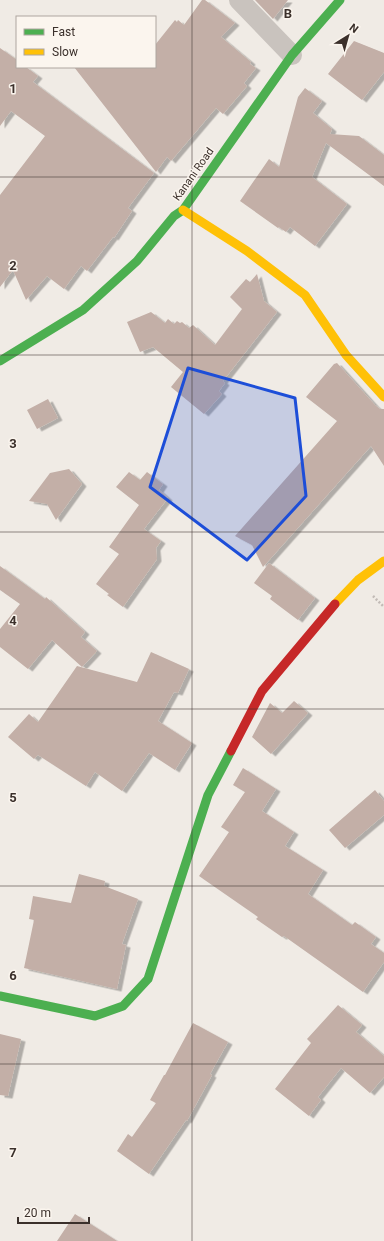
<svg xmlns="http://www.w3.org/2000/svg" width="384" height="1241" viewBox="0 0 384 1241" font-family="Roboto,sans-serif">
<defs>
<filter id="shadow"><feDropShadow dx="4.5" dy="2.5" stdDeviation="0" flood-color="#0004"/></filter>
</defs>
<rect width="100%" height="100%" fill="#f0ebe5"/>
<path fill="#c3afa7" filter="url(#shadow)" d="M202,0H205L235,23L221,37L251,62L250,64L256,68L244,83L247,86L223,114L216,108L171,161L167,157L156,172L74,67H155V45L175,20L177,22L178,20L184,25Z
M255,0H288L273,19Z
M354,41L384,53V72L362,100L328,74Z
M0,48L17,60V67H26L38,76L33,82L154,173L128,208L132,211L114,238L113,237L87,271L81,266L64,289L47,276L26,300L13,270L0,287V195L45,136L11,111L0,126Z
M305,88L322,101L313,113L332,129L330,134L359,136L384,155V186L326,143L312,177L347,204L315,246L290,227L286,232L279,227L278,228L240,201L269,159L279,167L298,97Z
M257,274L264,301L277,312L223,381L225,383L219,391L222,394L204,414L171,387L183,372L153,347L140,352L127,322L151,312L165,323L168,319L174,324L177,321L180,323L182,322L189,328L193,325L215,345L242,309L230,297L246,279L250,282Z
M337,363L375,405L380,409H384V466L371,446L263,567L252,545L235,536L337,421L306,397L334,364Z
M48,399L58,418L37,429L27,410Z
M69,469L82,484L56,520L47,504L29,501L50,473Z
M129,472L140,480L147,472L163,484L159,490L168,498L144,529L161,541L156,548L157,559L123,607L107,595L109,594L96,584L119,554L109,547L139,505L116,487Z
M269,563L315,598L298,620L270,599L272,596L254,583Z
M0,566L45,599L46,597L85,632L81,637L97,651L82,667L52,640L28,669L0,647V629L20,604L0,590Z
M151,652L189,669L178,693L174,692L158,721L192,743L175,770L149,753L122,791L95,772L86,786L38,755L34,759L8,737L29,714L38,722L77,666L137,682Z
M294,701L308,713L271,754L252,737L270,703L282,713Z
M243,768L276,789L262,811L294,832L285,846L323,870L308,894L352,925L355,922L376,937L371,944L384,953V962L363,992L284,936L282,937L256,919L258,917L199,876L229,832L221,827L245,792L233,785Z
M375,790L384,801V815L345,848L329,830Z
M79,874L105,881L104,886L138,899L122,944L126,945L117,989L24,968L34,920L29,919L33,896L71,903Z
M338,1005L362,1025L356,1032L384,1056V1077L370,1093L341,1068L318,1097L321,1100L309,1116L275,1089L311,1043L307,1039Z
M193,1023L228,1042L210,1074L212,1075L187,1121L186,1120L149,1174L117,1151L128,1134L132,1137L156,1103L150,1100L164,1075H165Z
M0,1034L21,1039L8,1096L0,1095Z
M75,1214L117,1241H57Z"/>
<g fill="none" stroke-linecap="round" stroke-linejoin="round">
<path stroke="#c2bbb6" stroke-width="2.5" stroke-dasharray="2 2" stroke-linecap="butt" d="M373,596L384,607"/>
<path stroke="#c9c3be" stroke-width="20" d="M239,0L292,55"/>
<path stroke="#4caf50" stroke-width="9" d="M0,361L83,310L137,261L174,216L183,210L292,55L340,0
M0,996L95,1016L123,1006L148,979L208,795L231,751"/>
<path stroke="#ffc107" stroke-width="9" d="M183,210L247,251L305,295L346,355L384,397
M335,604L358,580L384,561"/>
<path stroke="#c62828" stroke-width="9" d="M231,751L262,691L335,604"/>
</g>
<path fill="#1d4ed8" fill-opacity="0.2" stroke="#1d4ed8" stroke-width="3" stroke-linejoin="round" d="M188,368L295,398L306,496L247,560L150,487Z"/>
<path fill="none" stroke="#3b302b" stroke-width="1" stroke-opacity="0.55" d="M192,0V1241M0,177H384M0,355H384M0,532H384M0,709H384M0,886H384M0,1064H384"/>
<g text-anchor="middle" stroke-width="3" stroke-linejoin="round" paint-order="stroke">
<g font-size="11" fill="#3b302b" stroke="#fbf5ee">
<text transform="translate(193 174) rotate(-55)" y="4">Kanani Road</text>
</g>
</g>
<g font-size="13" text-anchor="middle" font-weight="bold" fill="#3b302b" stroke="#fbf5ee" stroke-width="3" stroke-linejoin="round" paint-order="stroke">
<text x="288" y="18">B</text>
<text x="13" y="93">1</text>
<text x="13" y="270">2</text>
<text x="13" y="448">3</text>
<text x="13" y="625">4</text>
<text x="13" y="802">5</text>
<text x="13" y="980">6</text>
<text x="13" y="1157">7</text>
</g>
<rect x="16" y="16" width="140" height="52" fill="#fbf5ee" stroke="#aea6a0"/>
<rect x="24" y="29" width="20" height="6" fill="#4caf50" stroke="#aea6a0"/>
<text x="52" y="36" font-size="12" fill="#3b302b">Fast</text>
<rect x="24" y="49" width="20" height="6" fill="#ffc107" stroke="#aea6a0"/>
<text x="52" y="56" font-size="12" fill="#3b302b">Slow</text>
<g transform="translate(348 36) rotate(37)" stroke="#fbf5ee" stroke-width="3" paint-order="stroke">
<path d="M0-3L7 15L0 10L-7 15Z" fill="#3b302b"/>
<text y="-6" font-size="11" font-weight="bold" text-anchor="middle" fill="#3b302b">N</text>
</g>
<path d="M18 1217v6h71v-6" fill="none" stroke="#3b302b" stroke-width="2"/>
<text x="24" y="1217" font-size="12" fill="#3b302b" stroke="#fbf5ee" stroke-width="3" paint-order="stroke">20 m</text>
</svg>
